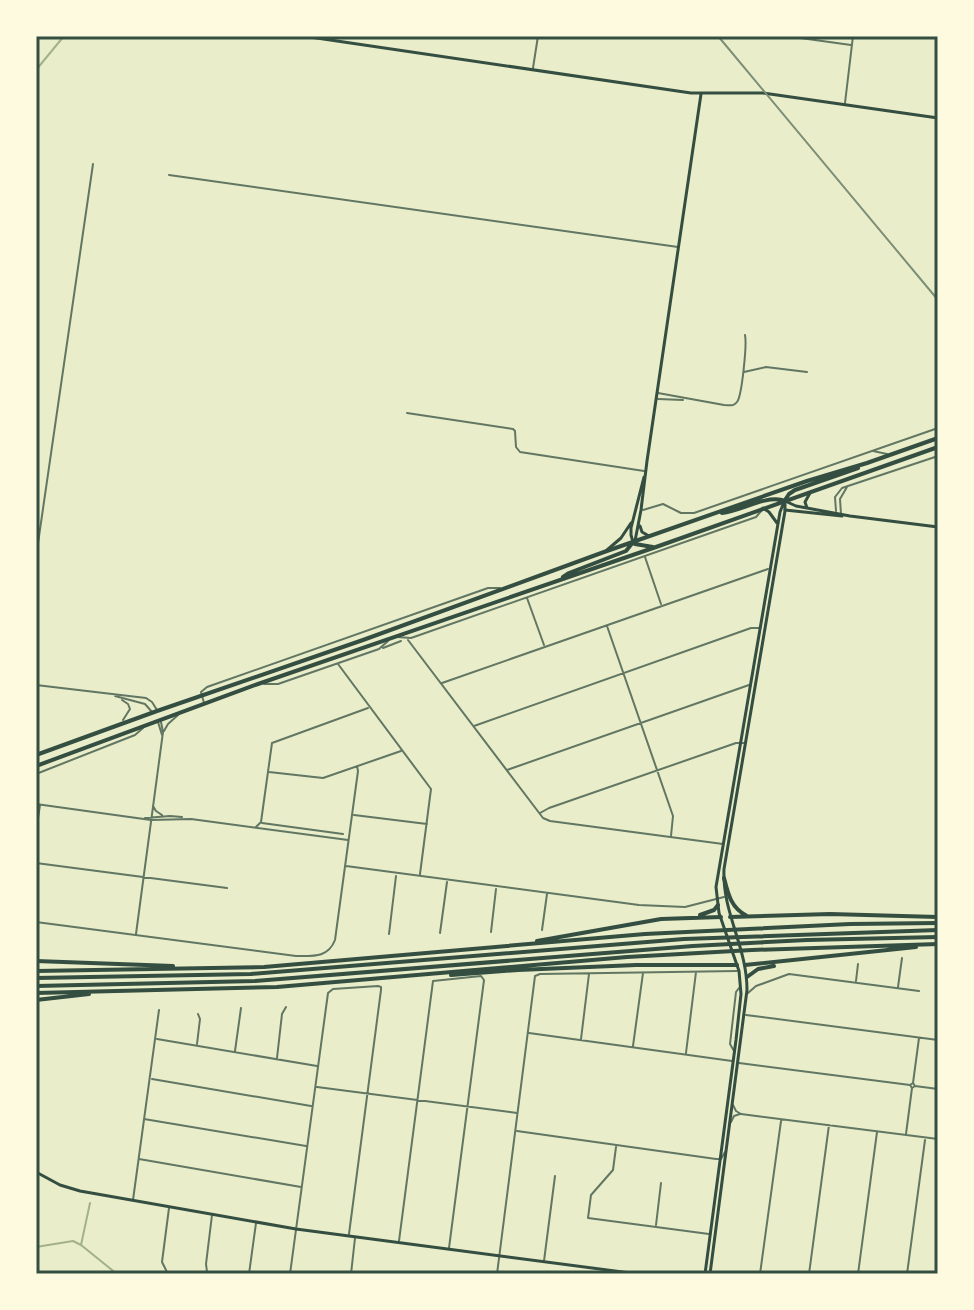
<svg xmlns="http://www.w3.org/2000/svg" width="974" height="1310" viewBox="0 0 974 1310" font-family="'Playfair Display',serif">
<rect width="100%" height="100%" fill="#e9edc9"/>
<g fill="none" stroke-linecap="round" stroke-linejoin="round">
<path stroke="#a3b18a" stroke-width="2" d="M36,70L64,36
M81,1245L90,1203
M36,1247L73,1241L81,1245L117,1274"/>
<path stroke="#617663" stroke-width="2" d="M786,36L851,45
M533,68L538,36
M845,103L853,36
M169,175L678,247
M744,372L766,367L807,372
M658,393L724,405C730,405 733,407 737,402C742,396 747,344 745,335
M658,399L683,400
M407,413L513,429L515,431L516,447L520,452L644,471
M873,451L887,454
M643,510L663,504L681,513H694L938,428
M836,511L835,497L842,488L938,456
M841,514L840,499L847,487
M36,557L93,164
M645,557L661,604
M527,598L544,645
M607,626L673,816L671,836
M397,637L411,638L756,517L762,510
M408,640L543,818L550,821L723,844
M383,648L401,641
M338,664L431,789L420,874
M442,683L768,569
M264,684H278L379,649L388,641
M36,685L146,698L152,702L157,710
M115,696L145,704L152,712
M122,700L128,704L130,709L123,720
M204,703L201,692L207,687L488,588H500
M158,722L162,735
M474,726L751,628H759
M164,731L168,724L178,715
M507,770L749,685
M269,772L323,778L401,751
M36,774L135,735L143,728
M36,804L151,820L191,819L348,840
M153,806L156,811L162,815
M540,813L549,808L736,743H745
M354,815L427,824
M145,818L170,816L182,817
M262,823L343,834
M256,827L261,822L272,743L368,708
M36,831L40,805
M36,863L227,888
M346,866L639,905L685,907L724,897
M36,922L296,956C313,956 328,958 335,940L358,771L357,766
M542,930L547,894
M491,932L496,889
M440,933L447,882
M136,934L163,732L161,722
M389,934L396,876
M856,981L858,964
M898,987L902,958
M748,993L756,986L789,974L919,991
M746,1015L938,1040
M529,1033L732,1061
M157,1039L317,1066
M581,1039L589,974
M197,1044L200,1019L198,1014
M633,1046L643,973
M235,1051L241,1008
M734,1051L730,1044L736,992L739,988
M686,1053L696,972
M277,1058L282,1014L286,1007
M739,1063L910,1085
M152,1079L311,1106
M913,1083L919,1038
M913,1083L915,1086L912,1088L910,1085Z
M915,1086L938,1089
M317,1087L517,1113
M733,1105L736,1111L741,1114L938,1139
M144,1119L306,1146
M731,1122L734,1116L740,1114
M517,1131L716,1159H721L725,1152
M906,1134L912,1088
M616,1147L613,1170L591,1195L588,1218L709,1234
M139,1159L301,1187
M133,1200L159,1010
M656,1225L661,1183
M399,1241L433,981L481,976L484,980L449,1248
M544,1261L555,1176
M207,1272L206,1264L212,1215
M168,1274L162,1262L169,1208
M249,1274L256,1223
M290,1274L328,993L333,989L378,986L381,987V990L349,1234
M351,1274L355,1238
M497,1274L535,976L540,974L737,971
M760,1274L781,1121
M809,1274L829,1125
M858,1274L877,1132
M907,1274L925,1140"/>
<path stroke="#344e41" stroke-width="3" d="M785,501L796,506L850,516L938,527
M807,508L805,502L810,493
M785,510L842,516
M36,1172L60,1185L80,1191L296,1229L638,1274"/>
<path stroke="#344e41" stroke-width="3" d="M303,36L691,93H763L938,118
M763,508L769,512L777,523
M640,526L642,532L649,536
M635,541L641,510L647,461L701,94
M633,542L631,535V528L644,477
M607,550L621,538L631,523
M705,1274L736,1040L741,994L739,971L719,913L716,887L780,512L784,502
M710,1274L747,990C747,946 722,913 724,869L785,511V501"/>
<path stroke="#344e41" stroke-width="4" d="M785,500L789,494L795,490L858,468
M722,513C742,511 763,496 782,500
M635,544L653,547
M563,577L569,573L626,551L634,541
M36,755L157,711L363,640L604,552L807,481L867,463L938,438
M36,766L258,684L656,547L938,447"/>
<path stroke="#344e41" stroke-width="4" d="M724,878C728,894 731,908 747,916
M700,915L714,910L718,905
M730,917L830,914L938,917
M537,941L661,919L721,917
M36,961L173,966
M745,965L916,947
M36,971L264,967L645,934L850,924L938,923
M451,975L518,970L636,965H737
M747,977L758,969L774,966
M36,978L251,974L684,939L938,930
M36,986L255,981L693,946L807,940L938,937
M36,993L277,987L627,957L752,950L938,944
M36,1000L89,994"/>
<path stroke="#7c8e77" stroke-width="2" d="M718,36L938,300"/>
</g>
<rect width="974" height="1310" fill="none" stroke="#fefae0" stroke-width="76"/>
<rect x="38" y="38" width="898" height="1234" fill="none" stroke="#344e41" stroke-width="3"/>
</svg>
